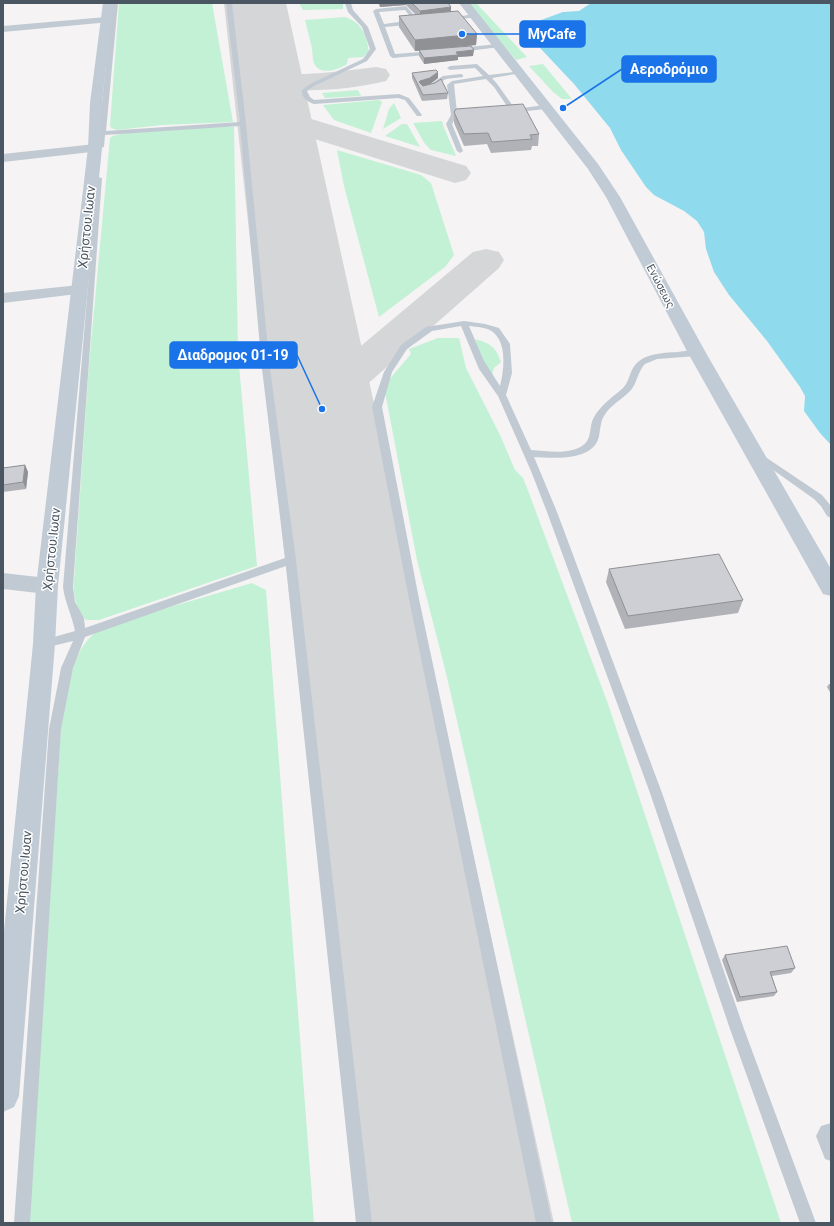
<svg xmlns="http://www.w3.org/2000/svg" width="834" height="1226" viewBox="0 0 834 1226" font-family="Roboto,sans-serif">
<rect width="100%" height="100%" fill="#f5f3f3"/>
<path fill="#c3f1d5" d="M119,3H212L233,122L162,125L117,130L111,128L110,125Z
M299,3H343V9L303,10Z
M468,3H476L527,57L516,60Z
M345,17C362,23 366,34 369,51L363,57L348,58L347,64C339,69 320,77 314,63C312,58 313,50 311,44C309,36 307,28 305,20Z
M543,64L572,99H562L553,92L529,66Z
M358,90L361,96L325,98L322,93Z
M379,100L382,102L371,133L334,120L323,105Z
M394,103L401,118L383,129L389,109Z
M442,121L443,125L456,156L431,150L425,144L413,123Z
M402,124H407L420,147L385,136Z
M234,127L238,354L257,566L99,620H86C76,609 73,597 74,581L89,364L110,138C118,129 216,127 234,127Z
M337,150L421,175L431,183L454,255L445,267L379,317L344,186Z
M438,338H459L466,368L500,435L515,470L523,478L527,488L608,704L781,1223H572L446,673L417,560L385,392L387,382L411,354L409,349Z
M475,339C491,344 495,346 501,362L494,368L491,379L478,350Z
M252,583L266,590L314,1223H29L61,728C68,694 69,643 106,626Z"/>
<path fill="#90daee" d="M591,3H831V445L820,433L804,411L805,396L800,387L767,341L729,295L714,272L706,249L704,232L697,221L684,211L654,195L646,187L621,150L610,128L574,84L541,49L533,36L531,26L533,23L563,12L579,11Z"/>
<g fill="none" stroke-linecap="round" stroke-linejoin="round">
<path fill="#d5d6d8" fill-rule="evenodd" d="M376,67L386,69L390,75L386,81C348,90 296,95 258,84L254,78L258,72C273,68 289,74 304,74C328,73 352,70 376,67Z
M273,99L283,102L292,112L308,118L466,166L471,173L466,180L455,183L286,130L272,124L258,108L263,102Z
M486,249L499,252L504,260L499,268L355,395C336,416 339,427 307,418L301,409L314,389L325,377C308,373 299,365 292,348L298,340L312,336L326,340C336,353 337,359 355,351L473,252Z"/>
<path fill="#d5d6d8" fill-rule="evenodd" d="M224,3H286L554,1223H358Z"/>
<path fill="#c1cad2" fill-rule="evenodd" d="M112,3H118L106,131L240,122L226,3H232L246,124L270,369L296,560L372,1223H356L286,566L85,637L73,668L61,729L30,1223H14L49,729L61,668L73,641L44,648L40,647L38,644L40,641L75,631C72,615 65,603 63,587L97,177L102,178L73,587L75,602L84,618L85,628L285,558L262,369L240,126L105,135L104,147L99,148V133Z
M345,3H351L353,10L368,27L376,49L367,61L314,86L307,91L310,97L314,100L399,94L409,98L422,115L421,116H417L405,100L398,98L314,104C307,102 301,97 302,90L310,84L363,59L370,49L362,27L348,12Z
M406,6L420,22L417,24L385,27L395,54L434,51L436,52V54L393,58L390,56L373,11L376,9ZM405,10L413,20L384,24L379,12Z
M474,14L477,16L476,17L448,21L445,19Z
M498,44L500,45V47L459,52L456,50L459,48Z
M477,64L489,75L521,71V73L492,78L498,85L515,109L545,105L548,107L545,109L510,113L507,111L509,109L494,87L486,79L454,84L457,113L469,112L472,114L469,116L456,117L452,124L463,151L460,153L457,151L446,124L451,115L447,85L452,81L483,76L475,68L450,70L447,68L450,66Z
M461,74L463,75V77L446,79L431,88L426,87L443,76Z
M464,321L485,324L499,328L510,344L512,373L506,395L531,450C547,451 568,455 582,446C592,440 589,428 593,419C600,405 612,398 623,388C628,383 629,376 632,370C640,353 662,353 678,352C685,351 696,348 701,353L697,356L657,359L645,364C638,371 637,383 631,390C622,400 611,404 604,416C599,424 601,434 597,442C587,461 552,458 534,457L557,512L662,793L744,1029L816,1223H800L730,1029L650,793L547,512L531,471L498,396L479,369L461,326L432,331L407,349L392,372L382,407L419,599L552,1223H536L409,599L372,407L384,372L401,345L426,327ZM469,326C477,327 488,327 494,333C507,345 504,370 500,386L484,361Z
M758,452L822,495L831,506V518L827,516L821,506L814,499L755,457L753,455L755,453Z
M831,1123V1161L825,1159L816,1136L821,1126Z"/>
<path fill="#c1cad2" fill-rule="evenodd" d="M106,17L111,20L110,22L3,32V26Z
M95,144L100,145L102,148L100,151L3,162V154Z
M79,285L85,287L87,290L85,293L3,303V293Z
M3,573L47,578L55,580L58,586L55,592L47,594L3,589Z"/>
<path fill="#c1cbd6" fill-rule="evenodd" d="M103,3H113L102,103V148L58,586L55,644L19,1096L14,1107L3,1112V941L33,644L36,586L88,148L90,103Z
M459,3H470L598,164L620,197L706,353L831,569V596L823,594L688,353L606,197L588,169Z"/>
</g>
<path fill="#b0b2b7" d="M378,3H448L451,7V11L477,34L476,45L415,51L399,27V16L416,15L406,5L380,7Z
M419,50L473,56L458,57V60L424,64L419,56Z
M438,72V78L430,84L448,93L447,99L422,101L412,78V73Z
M454,112L539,134L538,146H532L531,150L491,153L487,144L464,146L454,123Z
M25,465L28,472L26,489L3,492V468Z
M609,569L743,600L738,613L625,629L606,582Z
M829,684H831V694L827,687Z
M725,955L795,968L791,973L772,976L777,992L774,996L737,1002L722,960Z"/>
<path fill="#909195" d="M380,3H406V5L380,7Z
M451,7V15L420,18V11Z
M477,34L476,45L415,51V40Z
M474,50L473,56L458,57V60L424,64V58L456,52Z
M438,72V78L430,84L419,88V82L420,81Z
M25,465L28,472L26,489L23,482Z"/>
<path fill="#cdcfd5" stroke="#909195" d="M412,3H448L451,7L420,11Z
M458,11L477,34L415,40L399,16Z
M471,46L474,50L456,52L458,55L424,58L419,50Z
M436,70L438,72L430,78L420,81L419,82L423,86L435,83L441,79L448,93L423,95L412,73Z
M523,104L539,134L530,135L532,139L492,142L488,133L464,134L454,112L456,109Z
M25,465L23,482L3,485V468Z
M719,554L743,600L628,616L609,569Z
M787,946L795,968L770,972L777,992L740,997L725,955Z"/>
<g text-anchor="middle" stroke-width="3" stroke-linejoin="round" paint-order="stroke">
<g font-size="11" fill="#4a5661" stroke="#fff">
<text transform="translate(661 286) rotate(62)" y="4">Ενώσεως</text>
</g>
<g font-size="13" fill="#4a5661" stroke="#fff">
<text transform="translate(86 227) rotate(-84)" y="5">Χρήστου.Ιωαν</text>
<text transform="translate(51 549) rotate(-84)" y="5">Χρήστου.Ιωαν</text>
<text transform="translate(23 872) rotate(-85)" y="5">Χρήστου.Ιωαν</text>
</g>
</g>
<path fill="none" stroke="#1a73e8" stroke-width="1.5" d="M462 34L520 34M563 108L622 69M322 409L297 355"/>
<g fill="#1a73e8" stroke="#fff" stroke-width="1.5">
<circle cx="462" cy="34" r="4"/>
<circle cx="563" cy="108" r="4"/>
<circle cx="322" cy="409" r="4"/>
</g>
<g fill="#1a73e8" stroke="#1a73e8" stroke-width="1.5">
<rect x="520" y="21" width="65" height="26" rx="4"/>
<rect x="622" y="56" width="94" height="26" rx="4"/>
<rect x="170" y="342" width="127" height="26" rx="4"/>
</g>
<g font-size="14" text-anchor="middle" font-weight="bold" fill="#fff">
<text x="552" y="39">MyCafe</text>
<text x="669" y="74">Αεροδρόμιο</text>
<text x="233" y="360">Διαδρομος 01-19</text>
</g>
<rect width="834" height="1226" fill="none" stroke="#4a5661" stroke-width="8"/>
</svg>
